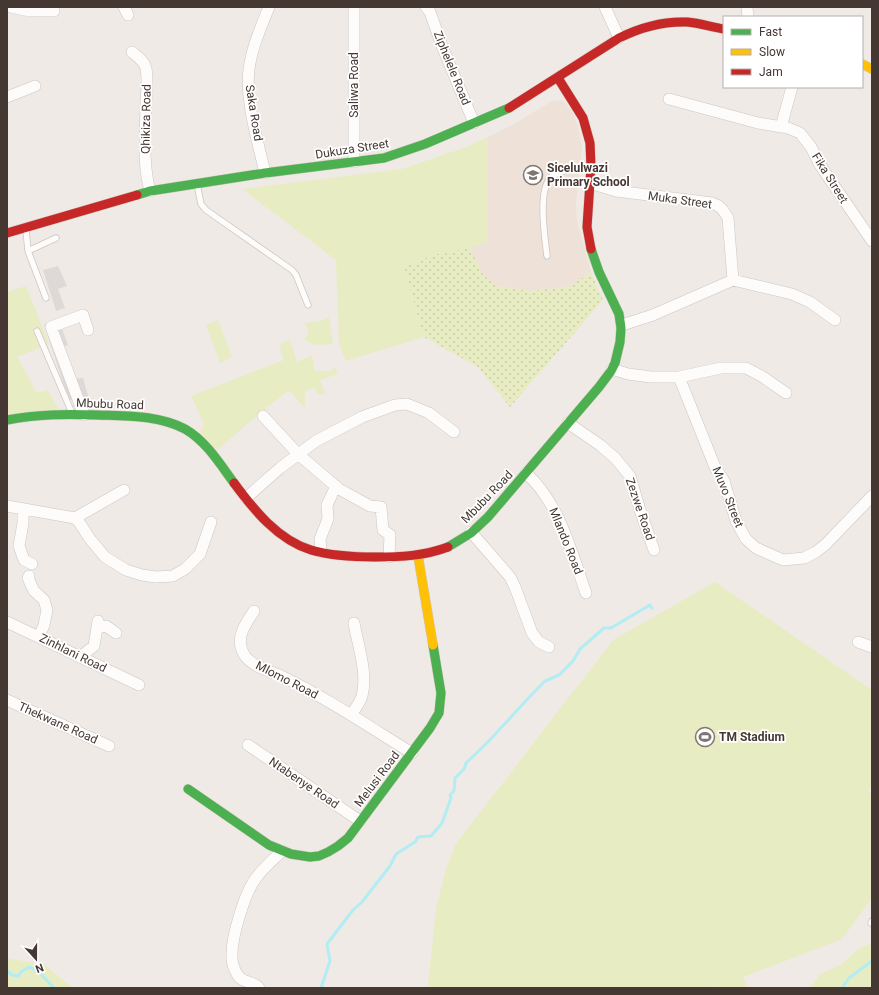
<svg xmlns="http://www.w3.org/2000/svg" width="879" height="995" viewBox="0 0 879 995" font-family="Roboto,sans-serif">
<defs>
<pattern id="park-dots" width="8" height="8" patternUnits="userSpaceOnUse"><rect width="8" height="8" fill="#e8ecc2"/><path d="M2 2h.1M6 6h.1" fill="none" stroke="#c8cba7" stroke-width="1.8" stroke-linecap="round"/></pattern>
</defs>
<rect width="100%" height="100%" fill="#efeae6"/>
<path fill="#eee1d7" d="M554,100L564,101L573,113L578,127L582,147L576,202L577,221L591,272L569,287L530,291L496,286L483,275L470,248L488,241V137L512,125Z"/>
<path fill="#e8ecc2" d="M488,137V241L470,248L433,255L404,267L424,337L346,361L339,344L336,260L242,189L402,169L469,146Z
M26,286L49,344L17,357L37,393L47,390L59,409L7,415V292Z
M329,317L333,344L316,345L304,340L309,331L304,323L321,321Z
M218,320L232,357L220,363L206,325Z
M290,340L297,362L312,355L315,371H331L335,366L338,374L320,380L325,394L318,395L314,388L305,391V408L290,391L285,393L247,424L217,450L199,431L204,424L191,396L284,360L279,345Z
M715,582L872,690V785L868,791L872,794V898L842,939L743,977L748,988H719L718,986L714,988H431L428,986L436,908L446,869L455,845L613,640Z
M872,943V988H810L820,974L840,965L860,948Z
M7,958L45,965L73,988H7Z"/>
<path fill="url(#park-dots)" d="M470,248L483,275L496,286L530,291L569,287L591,272L603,300L510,407L478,367L424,337L404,267L433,255Z"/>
<path fill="#ded9d6" d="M58,266L67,286L58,289L65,308L56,311L43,270Z
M59,321L68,345L58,348L71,379L83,378L89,399L69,400L44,325Z"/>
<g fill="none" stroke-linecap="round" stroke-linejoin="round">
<path stroke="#b1edf3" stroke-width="3" d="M7,971L12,975L18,976L22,971L30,967L39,972L54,988
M321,988L330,961L327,944L353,910L362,902L390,866L396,854L415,842L418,837L431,836L442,823L451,798L450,795L454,791L455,778L464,769L466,763L487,743L536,690L545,681L559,675L573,661L580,649L604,628H611L650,605L652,608
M842,988L849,978L872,961"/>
<g stroke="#cbc6c2" stroke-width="7">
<path id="lane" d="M197,184L201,204L206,210L292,270L296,275L308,305
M26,230L28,251L46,298
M28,251L56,238
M547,256C545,238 536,184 554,175C565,169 579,168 591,165
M37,331L72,413
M871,923L872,921"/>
</g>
<g stroke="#cbc6c2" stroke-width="12">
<path id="street" d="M11,7L30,11H54
M124,7L128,15
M354,7V162
M426,7L430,12L442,46L474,123
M605,7L619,38
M747,7L748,17
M132,52C138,57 144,61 146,68C148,79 147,91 146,102C146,132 142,162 150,191
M7,97L35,86
M669,99L758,123L788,128L800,133L811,147L820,165L872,241
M781,127L792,87
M265,173C258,142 245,100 249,69C252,47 261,27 269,7
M590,183L616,191L712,203C721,206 723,210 728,218L733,280L653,315L622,325
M733,280L792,294L810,302L835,320
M612,369L628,374L651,377H679L721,368H746L763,377L786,393
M679,377L715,467L724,481L736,521L746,539L756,548L783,560L804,558L816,552L826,544L872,496
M84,415L51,327L83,315L88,330
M263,416L298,454L339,489L370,506L381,507L383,530L390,535L389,557
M568,423L600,445L615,458L630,476L640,510L654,550
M526,473C560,504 571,551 586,593
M246,498L280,468L316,441L362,417L395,405L407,404L429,413L454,432
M7,506L75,518L79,522L90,539L105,557L126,570L142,575L156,577L173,576L185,569L200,554L211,522
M23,509V523L19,546L24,560L32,564
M75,518L124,490
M471,532L510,577L515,587L532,633L539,642L549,647
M321,552L320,539L328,519L327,505L336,486
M29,576L28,578L34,591L44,600L47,610L44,625L39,637
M254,611C247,622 236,636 242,650C247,665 267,670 279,675C325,697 368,726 412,753
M7,622L139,685
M97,628L106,626L116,633
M858,642L872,647
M80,657L94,646L98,621
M7,700L109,746
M351,715C355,709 360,703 362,696C368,673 358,646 354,623
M248,745L360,821
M259,988C253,980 242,984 237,974C234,969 232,963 232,957C231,938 245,892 256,878C263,868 273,860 282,851"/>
</g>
<g stroke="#d0c6bd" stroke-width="10">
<path id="fast" d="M137,195L150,191L265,173L384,158L425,144L509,108
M7,420C39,414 66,414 98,415C127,416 158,415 185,429C206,441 220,464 234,483
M448,547L471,533L488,517L599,387L611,371L615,363L620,342L621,328L619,314L599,272L591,249
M188,789L269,845L291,854L310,857L319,856L328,852L338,846L348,838L430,728L439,713L441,693L433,645"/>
</g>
<g stroke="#d0c6bd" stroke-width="10">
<path id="slow" d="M862,64L872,69
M418,556L433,645"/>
</g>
<g stroke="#d0c6bd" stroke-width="10">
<path id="jam" d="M558,78L583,118L590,143L591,167L587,227L591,249
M509,108L619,38C641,27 663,21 687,22C699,23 712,27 724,29
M7,233L137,195
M234,483C254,510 278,540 311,550C332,556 354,557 375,557C401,557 424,556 448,547"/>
</g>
<use href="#lane" stroke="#fdfcfb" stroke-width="5.5"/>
<use href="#street" stroke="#fdfcfb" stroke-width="11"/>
<use href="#fast" stroke="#4caf50" stroke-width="9"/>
<use href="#slow" stroke="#ffc107" stroke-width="9"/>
<use href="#jam" stroke="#c62828" stroke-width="9"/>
</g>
<defs>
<g id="school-ring" transform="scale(1)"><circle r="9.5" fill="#fff" stroke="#807671" stroke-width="1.5"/><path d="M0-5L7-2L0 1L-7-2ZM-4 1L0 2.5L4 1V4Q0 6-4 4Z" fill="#807671"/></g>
<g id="stadium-ring" transform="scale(1)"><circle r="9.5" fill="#fff" stroke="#807671" stroke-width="1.5"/><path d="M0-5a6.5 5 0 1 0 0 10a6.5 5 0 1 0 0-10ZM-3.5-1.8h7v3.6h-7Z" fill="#807671"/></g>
</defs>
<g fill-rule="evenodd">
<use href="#school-ring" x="533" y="175"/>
<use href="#stadium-ring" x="705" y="737"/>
</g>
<g text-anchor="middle" stroke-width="3.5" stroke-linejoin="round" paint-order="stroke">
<g font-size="12" fill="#453832" stroke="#fff">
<text transform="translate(452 68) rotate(68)" y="4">Ziphelele Road</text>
<text transform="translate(354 85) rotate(-90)" y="4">Saliwa Road</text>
<text transform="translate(254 113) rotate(81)" y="4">Saka Road</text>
<text transform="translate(146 119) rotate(-89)" y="4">Qhikiza Road</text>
<text transform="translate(352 149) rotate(-9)" y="4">Dukuza Street</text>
<text transform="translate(830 178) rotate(58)" y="4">Fika Street</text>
<text transform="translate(680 200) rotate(8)" y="4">Muka Street</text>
<text transform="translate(110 404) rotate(2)" y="4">Mbubu Road</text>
<text transform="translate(487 497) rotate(-46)" y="4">Mbubu Road</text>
<text transform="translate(728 497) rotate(68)" y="4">Muvo Street</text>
<text transform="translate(640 509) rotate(71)" y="4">Zezwe Road</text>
<text transform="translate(566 541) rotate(68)" y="4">Mlando Road</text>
<text transform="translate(73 653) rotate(26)" y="4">Zinhlani Road</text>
<text transform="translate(287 680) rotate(27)" y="4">Mlomo Road</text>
<text transform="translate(58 723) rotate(24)" y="4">Thekwane Road</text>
<text transform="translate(377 779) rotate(-53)" y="4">Melusi Road</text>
<text transform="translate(304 783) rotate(34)" y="4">Ntabenye Road</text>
</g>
<g font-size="12" font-weight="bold" fill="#453832" stroke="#fff" text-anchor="start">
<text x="547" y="172">Sicelulwazi<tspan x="547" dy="14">Primary School</tspan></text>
<text x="719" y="741">TM Stadium</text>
</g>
</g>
<rect width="879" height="995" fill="none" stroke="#453832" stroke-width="16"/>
<rect x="723" y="16" width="140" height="72" fill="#ffffff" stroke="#b5afad"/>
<rect x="731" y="29" width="20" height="6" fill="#4caf50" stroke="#b5afad"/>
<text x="759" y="36" font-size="12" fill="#453832">Fast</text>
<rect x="731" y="49" width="20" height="6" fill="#ffc107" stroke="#b5afad"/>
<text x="759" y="56" font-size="12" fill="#453832">Slow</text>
<rect x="731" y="69" width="20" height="6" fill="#c62828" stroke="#b5afad"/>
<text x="759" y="76" font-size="12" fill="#453832">Jam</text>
<g transform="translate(36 959) rotate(159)" stroke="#ffffff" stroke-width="3" paint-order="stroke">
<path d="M0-3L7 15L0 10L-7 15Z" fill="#453832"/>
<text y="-6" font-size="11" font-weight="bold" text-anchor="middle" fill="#453832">N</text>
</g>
</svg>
